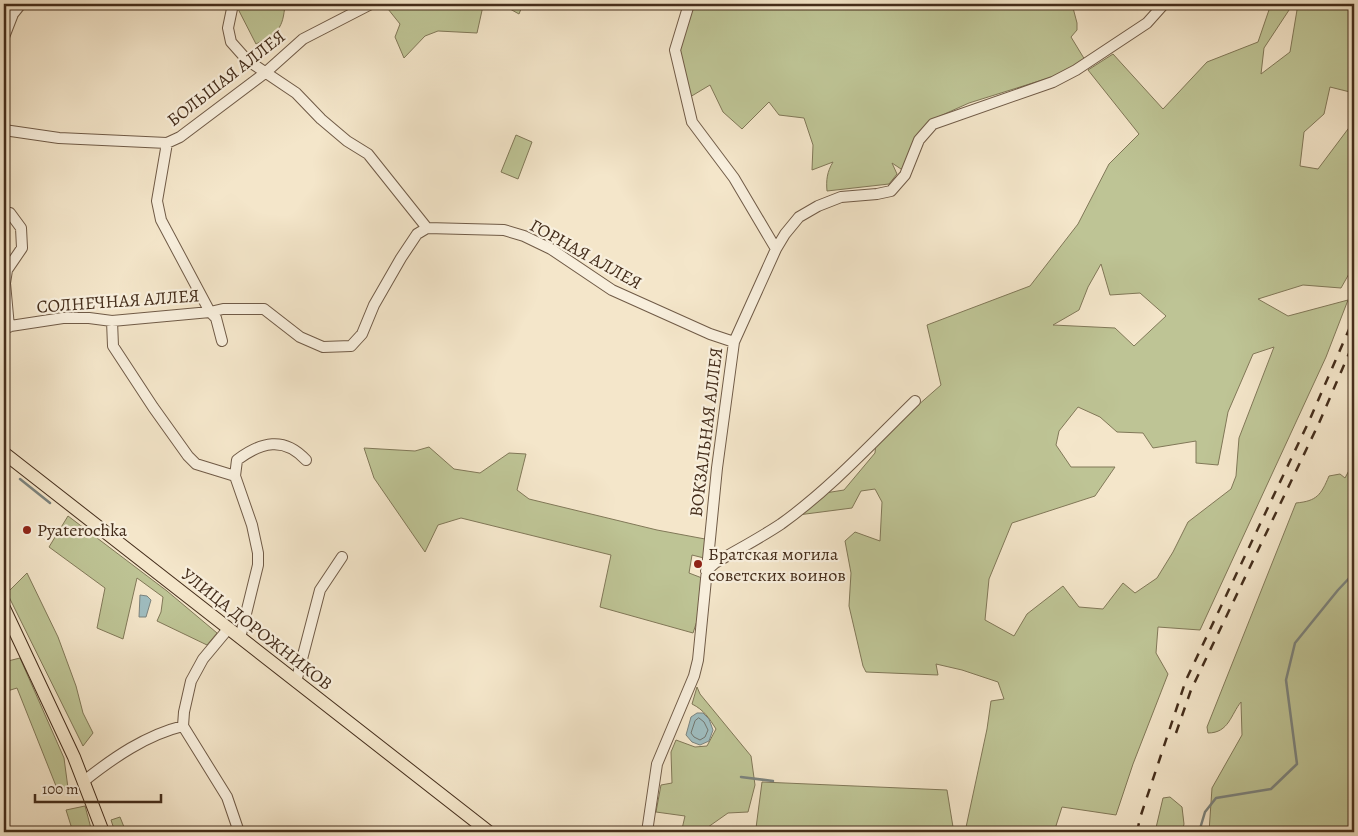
<svg xmlns="http://www.w3.org/2000/svg" width="1358" height="836" viewBox="0 0 1358 836" font-family="Alegreya,serif">
<rect width="100%" height="100%" fill="#f4e6ca"/>
<filter id="stains"><feTurbulence type="fractalNoise" baseFrequency=".004" numOctaves="4"/><feColorMatrix values="0 0 0 0 .2 0 0 0 0 .09 0 0 0 0 .02 0 0 0 .5 -.17"/></filter>
<radialGradient id="worn" r=".72"><stop offset=".6" stop-color="#630" stop-opacity="0"/><stop offset="1" stop-color="#630" stop-opacity=".3"/></radialGradient>
<path fill="#bec495" stroke="#817858" fill-rule="evenodd" d="M237,4H285C283,29 278,33 256,44L236,5Z
M384,4H487L483,6L477,33L438,31L425,36L404,58L395,37L400,24Z
M501,4H523L519,14Z
M693,4H1072L1077,23V30L1071,37L1085,60L1052,77L969,103L929,121L914,140L904,171L892,163L897,174L889,184L827,191C826,180 827,172 833,162L812,170L813,145L804,118L779,115L769,102L742,129L723,112L710,85L690,97L678,47Z
M1271,4H1293L1264,48L1261,74L1290,52L1298,4H1354V87L1350,92L1330,87L1324,114L1304,132L1300,166L1318,169L1354,121V265L1341,288L1303,285L1258,299L1288,316L1348,300L1326,357L1200,630L1158,627L1156,653L1168,674L1133,764L1116,815L1062,807L1054,832H965L987,729L991,701L1004,699L998,682L962,670L936,664L938,675L866,672L863,666L849,606L851,573L845,541L855,532L880,541L882,502L875,489L861,491L852,508L798,515L825,493L844,490L875,453L876,442L941,385L927,325L1030,286L1078,224L1109,164L1139,134L1088,70L1113,54L1163,109L1207,62L1258,42ZM1101,264L1110,295L1140,293L1166,316L1134,346L1115,328L1053,325L1079,310L1088,287ZM1274,347L1239,438L1236,476L1231,489L1188,522L1173,552L1157,578L1135,593L1123,583L1103,609L1079,607L1063,586L1027,614L1014,636L985,620L989,579L1012,523L1095,496L1115,467H1071L1056,445L1059,431L1078,407L1100,417L1117,432L1143,433L1153,448L1196,441V463L1218,465L1228,412L1253,354Z
M516,135L532,142L518,179L501,172Z
M429,447L454,469L480,473L509,453L526,454L517,490L529,499L657,530L705,539L704,558L692,555L689,573L702,578L700,612L693,633L600,607L611,555L461,518L438,525L425,552L374,478L364,448L415,451Z
M1354,461V832H1209L1212,788L1242,735L1241,702C1231,714 1229,733 1208,733L1207,727L1296,503C1317,501 1321,495 1329,476L1340,474L1345,478Z
M68,516L167,591L217,633L207,645L157,621L161,612L163,597L137,578L123,639L97,628L105,588L49,547Z
M27,573L58,637L76,686L83,713L93,733L83,746L7,593Z
M20,658L64,758L68,788L58,791L17,688L4,692V662Z
M697,687L700,694L751,756L755,785L748,812L728,813L701,832H692L682,829L685,816L656,812L661,785L672,783L671,752L676,740L695,747L707,746L716,729C709,718 704,710 692,704Z
M762,782L947,790L953,827L952,832H764L756,828Z
M1170,797L1182,807L1184,824L1182,832H1155L1163,798Z
M85,806L92,832H73L66,810Z
M120,817L126,832H115L111,820Z"/>
<path fill="#9fbdc0" stroke="#7b837e" d="M140,595L147,596L151,600L146,617H139Z
M697,713H703L709,719L713,730L709,741L700,745L692,742L686,735L691,717Z"/>
<g fill="none" stroke-linecap="round" stroke-linejoin="round">
<path stroke="#72756e" stroke-width="1" d="M699,718L704,722L708,730L705,737L700,740L694,737L691,733L695,721Z"/>
<path stroke="#7b837e" stroke-width="2.5" d="M4,466L5,467
M20,479L50,503
M741,777L773,781
M1199,832L1205,812L1216,798L1271,789L1297,764L1286,680L1295,643L1338,590L1354,573"/>
<g stroke="#705b47" stroke-width="12">
<path id="minor" d="M233,4L228,28L231,42L247,60L296,93L321,119L347,141L368,154L427,228L504,230L524,236L551,249L612,290L710,334L734,342
M689,4L675,50L692,122L734,178L776,249
M4,37L13,14L21,4
M4,130L59,138L167,143L180,137L265,73L303,39L371,4
M167,143L157,201L161,220L210,312L216,318L222,341
M112,321L113,346L153,407L188,456L196,464L235,476
M4,327L63,318H89L112,321L210,312L223,309H264L300,337L323,347L351,346L362,334L374,305L401,258L417,234L427,228
M9,327L5,283L7,270L22,248L21,228L10,213
M706,571L715,563C737,550 760,538 781,524C830,489 872,443 915,401
M228,629L203,659L191,681L184,712L183,726L227,797L239,832
M240,638L258,565V553L252,525L235,476L237,460C261,442 284,436 306,460
M296,682L320,590L342,557
M84,781C113,758 146,735 183,726
M647,832L657,764L694,676L698,660L717,468L734,342L776,249L785,234L799,217L818,206L841,197L877,194L891,191L905,175L919,140L933,124L1053,82L1076,70L1147,23L1164,4"/>
</g>
<g stroke="#442d1b" stroke-width="14">
<path id="major" d="M4,453L489,832
M4,608L74,757L103,832"/>
</g>
<use href="#minor" stroke="#f8efdd" stroke-width="10"/>
<use href="#major" stroke="#f4e6ca" stroke-width="12"/>
<path stroke="#442d1b" stroke-width="2.5" stroke-dasharray="9 9" stroke-linecap="butt" d="M1176,733L1191,690L1319,423L1354,342
M1137,832L1140,818L1186,680L1310,419L1354,318"/>
</g>
<g fill="#8f2418" stroke="#f8efdd" stroke-width="2">
<circle cx="27" cy="530" r="5"/>
<circle cx="698" cy="564" r="5"/>
</g>
<g text-anchor="middle" stroke-width="4.5" stroke-linejoin="round" paint-order="stroke">
<g font-size="18" fill="#442d1b" stroke="#f8efdd">
<text transform="translate(226 78) rotate(-38)" y="6">БОЛЬШАЯ АЛЛЕЯ</text>
<text transform="translate(586 254) rotate(29)" y="6">ГОРНАЯ АЛЛЕЯ</text>
<text transform="translate(118 301) rotate(-4)" y="6">СОЛНЕЧНАЯ АЛЛЕЯ</text>
<text transform="translate(706 432) rotate(-83)" y="6">ВОКЗАЛЬНАЯ АЛЛЕЯ</text>
<text transform="translate(257 629) rotate(38)" y="6">УЛИЦА ДОРОЖНИКОВ</text>
</g>
<g font-size="18" fill="#442d1b" stroke="#f8efdd" text-anchor="start">
<text x="37" y="536">Pyaterochka</text>
<text x="708" y="560">Братская могила<tspan x="708" dy="21">советских воинов</tspan></text>
</g>
</g>
<rect width="1358" height="836" fill="none" stroke="#f4e6ca" stroke-width="20"/>
<rect x="5" y="5" width="1348" height="826" fill="none" stroke="#442d1b" stroke-width="2.5"/>
<rect x="10" y="10" width="1338" height="816" fill="none" stroke="#442d1b"/>
<path d="M35 794v8h126v-8" fill="none" stroke="#442d1b" stroke-width="2.5"/>
<text x="42" y="794" font-size="15" fill="#442d1b" stroke="#f8efdd" stroke-width="4" paint-order="stroke">100 m</text>
<rect width="100%" height="100%" filter="url(#stains)"/>
<rect width="100%" height="100%" fill="url(#worn)"/>
</svg>
